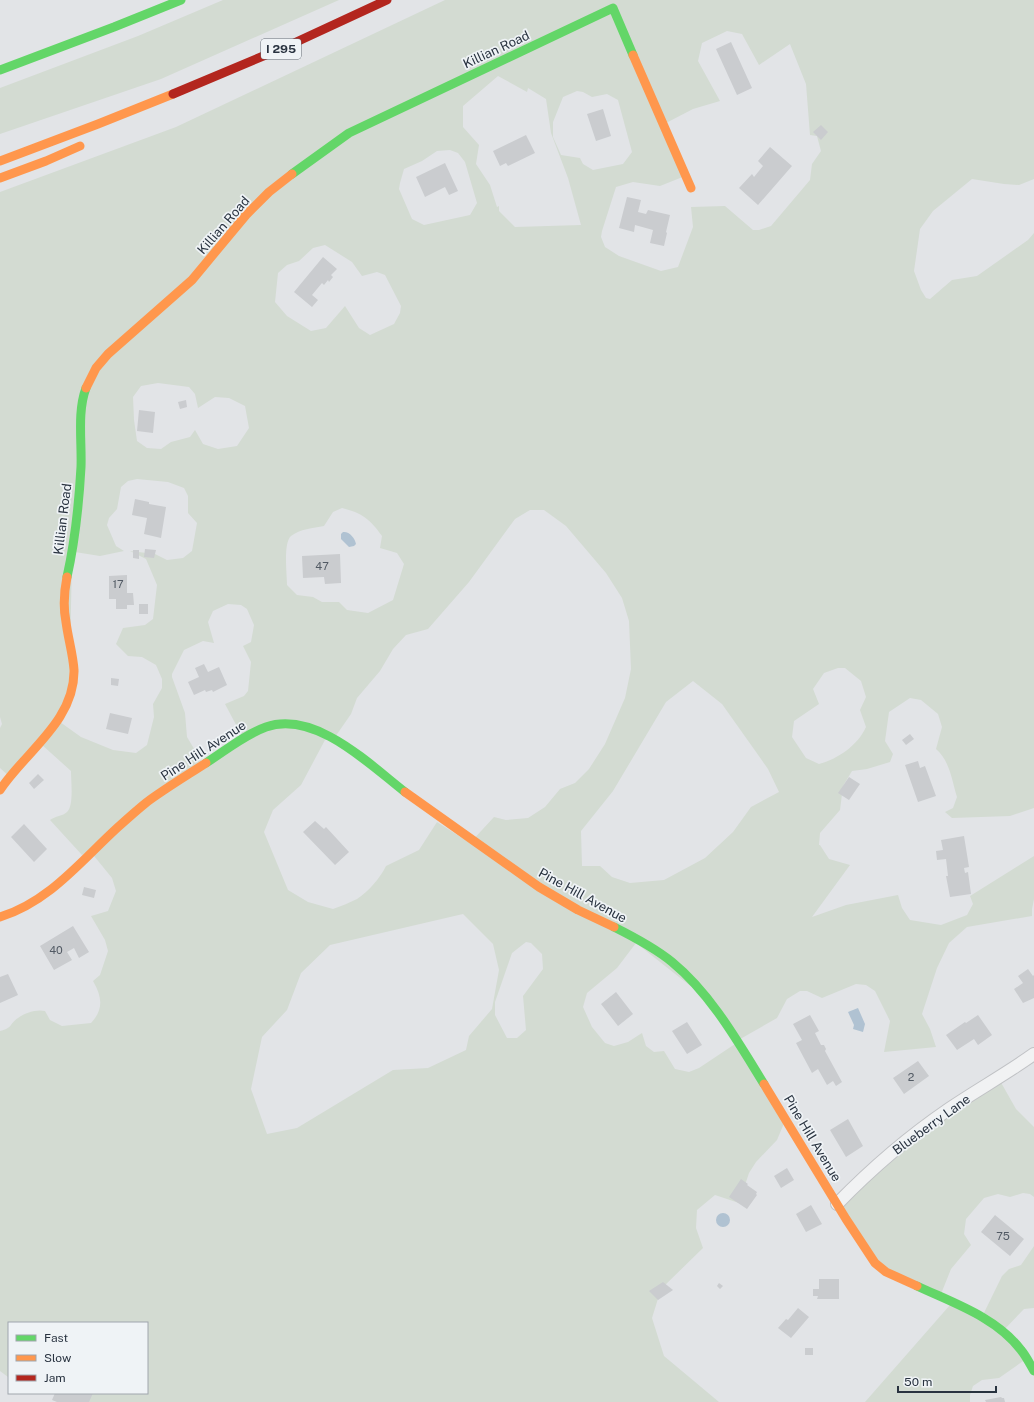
<svg xmlns="http://www.w3.org/2000/svg" width="1034" height="1402" viewBox="0 0 1034 1402" font-family="'Public Sans',sans-serif">
<rect width="100%" height="100%" fill="#e2e4e7"/>
<path fill="#d3dbd2" fill-rule="evenodd" d="M223,0H339L161,79L0,134V88L138,36Z
M445,0H1034V179L1019,185L1004,184L972,179L933,211L920,229L914,271L921,290L926,298L930,299L952,280L977,276L1028,240L1034,233V808L1010,816L952,818L945,812L953,808L957,797C952,781 950,761 936,749L942,727L938,714L921,700L910,698L889,712L885,741L893,754L890,762L867,769L852,771L843,786L840,810L820,833L819,845H820L829,859L850,865L812,917L846,905L898,895L902,908L910,920L941,925L967,915L973,904L970,896L1034,856V899L1032,909V916L967,927L949,943L937,968L922,1014L930,1029L936,1047L884,1052L890,1021L875,991L866,985L856,984L822,998L807,991H800L787,999L777,1018L735,1042L698,992L636,943L617,968L587,993L583,1007L592,1027L605,1043L614,1046L628,1042L642,1033L646,1046L654,1052L664,1051L675,1069L689,1072L699,1068L735,1044L785,1121L777,1140L756,1162L749,1173L739,1203L715,1195L697,1210L696,1228L703,1248L661,1289L652,1318L664,1356L719,1402H79L76,1393H147V1323H9V1376L8,1377L0,1371V1031C13,1028 9,1024 18,1018C25,1013 36,1009 45,1011L50,1020L62,1026L91,1023C104,1009 102,997 93,981L100,975L108,951L105,940L91,916L108,911L116,891L112,878L90,851L82,855L50,820C55,816 63,816 67,812C74,806 71,781 71,771L41,744L10,777L0,768V728L2,724L0,717V192L176,127ZM727,31L742,34L759,65L790,44L806,84L810,135L817,136L821,151L812,164L810,180L771,226L759,230H753L725,206L691,207L693,227L678,267L661,271L619,256L605,247L601,237L602,231L616,187L633,182L660,186L685,176L666,123L693,109L720,101L698,61L702,43ZM498,76L527,92L528,88L546,99L551,133L568,178L581,225L515,227L499,211V206L497,207L490,185L476,164L479,145L463,127V106ZM577,91L583,92L592,97L607,94L618,100L632,152L623,164L593,170L583,164L580,158L561,155L553,137V122L563,97ZM450,150L458,153L465,162L477,203L470,215L424,225L412,219L399,189L400,183L404,169L422,161L437,151ZM325,245L352,262L362,276L377,272L385,275L401,306L400,313L394,324L370,335L359,328L345,306L326,328L311,331L287,316L275,302L278,273L287,265L299,261L313,248ZM158,383L189,387L195,394L198,408L215,397L229,398L245,406L249,428L237,446L218,449L203,444L195,430L190,437L171,442L161,449L147,448L137,441L134,420L133,397L141,386ZM137,479L168,482L184,488L188,496V513L197,523L192,551L183,558L167,560L155,554L130,551L146,559L157,585L153,619L145,625L123,628L116,644L128,656L142,657L156,665L162,679V688L153,704L154,717L147,745L136,753L113,750L81,737L60,722L69,705L72,557L75,552L100,556L124,551L116,546L107,525L109,518L117,509L121,487L128,481ZM342,508C362,513 370,519 382,536L380,548L397,553L404,564L393,600L368,613L347,610L339,602H322L313,597L297,595L287,585C287,574 283,543 291,536C300,529 313,528 324,526L333,512ZM530,510H544L566,526L606,573L622,598L629,621L631,669L625,698L605,744L589,769L575,783L560,789L545,807L528,818L506,820L494,817L470,843L437,822L419,850L386,866C381,877 368,892 357,899C349,903 341,906 333,909L308,902L288,890L264,832L273,810L301,785L325,740H333L351,714L357,698L380,671L393,649L406,635L428,629L469,582L515,519ZM228,604L241,605L247,609L254,625L251,642L243,646L251,662L248,691L244,696L225,704L242,736L202,762L187,737L185,713L172,677V674L184,650L203,641L214,643L208,622L213,611ZM838,668H845L861,681L866,697L860,710L866,727C858,745 838,759 819,764L806,758L792,737L794,721L819,704L813,689L824,673ZM693,681L722,704L768,769L779,792L751,807L733,832L705,858L664,880L630,883L612,877L600,866H582L581,831L613,791L666,702ZM463,914L493,944L499,970L492,1009L469,1036L466,1050L428,1068L393,1070L297,1128L267,1134L251,1089L262,1037L287,1010L301,973L330,945ZM526,942L531,943L542,954L543,969L523,996L526,1030L517,1038H507L495,1015V1002L512,953Z
M999,1079L1016,1109L1034,1127V1197L1030,1194L1023,1193L1010,1197L998,1194L984,1198L966,1219L964,1234L971,1245L951,1269L939,1299L888,1274L838,1203L874,1169Z
M1034,1246V1308L1024,1309L1001,1333L1026,1359L999,1378L982,1380L973,1386L970,1395V1402H865L950,1305L981,1319L1002,1276L1009,1269L1021,1265Z"/>
<path fill="#b0c2d2" d="M343,532C349,531 355,538 356,544L354,546L349,547L341,539V534Z
M858,1008L865,1024L863,1032L853,1029L854,1025L848,1012Z
M716 1220a7 7 0 1 1 14 0a7 7 0 1 1-14 0Z"/>
<path fill="#cacccf" d="M731,42L752,88L737,95L716,49Z
M603,109L611,136L596,141L587,114Z
M821,125L828,132L821,140L813,132Z
M526,135L535,153L508,166L506,163L500,166L493,151Z
M770,147L792,166L758,205L739,188L752,174L754,177L763,166L758,161Z
M445,163L458,191L449,195L445,187L425,197L416,177Z
M627,197L641,200L638,212L646,214L648,210L670,215L666,232L667,233L664,246L650,243L653,230L635,225L634,232L619,228Z
M323,257L337,269L331,275L333,277L329,282L328,280L324,285L322,283L312,295L318,300L312,307L294,292Z
M186,400L187,407L180,409L178,402Z
M139,410L155,412L153,433L137,431Z
M135,499L149,502V504L166,507L161,538L144,534L147,518L132,515Z
M145,549L156,550L154,558L144,557Z
M133,550H139V559L133,558Z
M340,554L341,583L325,584L324,577L303,578L302,556Z
M127,575V593H133L134,605H127V609H116V599H109V576Z
M139,604H148V614H139Z
M204,664L208,672L219,667L227,685L213,692L212,690L206,692L205,690L194,695L188,682L199,677L195,668Z
M111,678L119,679L118,686L111,685Z
M110,713L132,718L128,734L106,729Z
M910,734L914,739L906,745L902,740Z
M918,761L920,768L925,766L936,796L918,802L905,765Z
M38,774L44,780L34,789L29,783Z
M849,777L860,784L849,800L838,793Z
M315,821L324,829L326,827L349,852L335,865L303,832Z
M24,824L47,849L34,862L11,837Z
M964,836L969,867L964,868L965,873L968,872L971,894L950,897L946,876H948L946,859L937,860L936,851L943,850L941,840Z
M84,887L96,890L94,898L82,895Z
M73,926L89,952L79,958L74,948L67,952L72,960L54,970L40,946Z
M1028,969L1033,976L1034,975V998L1023,1003L1014,989L1023,983L1018,976Z
M8,974L18,995L0,1003V977Z
M616,992L633,1014L618,1026L601,1004Z
M810,1015L819,1031L815,1033L821,1045H824L826,1049L825,1051L842,1082L836,1086L833,1081L827,1085L818,1069L812,1073L796,1043L802,1040L793,1024Z
M978,1015L992,1035L978,1045L974,1039L957,1050L946,1035L965,1022L966,1023Z
M687,1022L702,1045L687,1054L672,1031Z
M918,1061L929,1076L904,1094L893,1078Z
M848,1119L863,1146L846,1157L830,1130Z
M787,1168L794,1180L781,1188L774,1176Z
M741,1179L748,1184L747,1185L757,1192L756,1194L757,1195L747,1209L729,1197Z
M811,1205L822,1224L806,1232L796,1214Z
M995,1215L1024,1239L1010,1256L981,1232Z
M819,1279H839V1299H817L818,1296H813V1289H819Z
M663,1282L673,1290L658,1300L649,1291Z
M719,1283L723,1286L720,1289L717,1286Z
M798,1308L809,1317L791,1338L778,1328L786,1319L788,1320Z
M805,1348H813V1355H805Z
M55,1393H93L89,1402H57L52,1400Z
M1001,1397L1002,1398H1004L1005,1402H986L985,1400Z"/>
<g fill="none" stroke-linecap="round" stroke-linejoin="round">
<g stroke="#c0c2c5" stroke-width="14">
<path id="street" d="M837,1204C871,1169 908,1137 949,1109C977,1090 1006,1074 1034,1054"/>
</g>
<use href="#street" stroke="#f1f2f3" stroke-width="12"/>
<path stroke="#63d668" stroke-width="9" d="M0,70L114,27L181,0
M292,174L349,133L613,8L633,55
M67,577C75,541 79,503 81,467C82,442 77,412 86,388
M206,763C225,751 244,735 266,727C315,710 369,764 405,792
M614,927C634,937 655,948 672,962C711,994 738,1042 764,1084
M917,1286C953,1303 996,1317 1021,1350C1026,1356 1030,1364 1034,1371"/>
<path stroke="#ff974d" stroke-width="9" d="M633,55L691,188
M0,161L98,124L173,94
M0,178L46,161L80,146
M86,388L96,368L108,354L192,280L246,215L269,192L292,174
M0,790C25,752 75,721 74,670C73,654 68,638 66,622C63,607 64,592 67,577
M405,792L539,887L578,910L614,927
M0,917C49,902 81,861 117,828C127,819 137,810 147,802C166,788 186,776 206,763
M764,1084L846,1219L875,1263L886,1272L917,1286"/>
<path stroke="#b3261e" stroke-width="9" d="M173,94L292,44L387,0"/>
</g>
<g text-anchor="middle" stroke-width="3.5" stroke-linejoin="round" paint-order="stroke">
<g font-size="11" fill="#525a64">
<text x="322" y="570">47</text>
<text x="118" y="588">17</text>
<text x="56" y="954">40</text>
<text x="911" y="1081">2</text>
<text x="1003" y="1240">75</text>
</g>
<rect fill="#eff3f6" stroke="#646d77" stroke-width="1" x="261" y="39" width="40" height="20" rx="3"/>
<g font-size="12" font-weight="bold" fill="#293340">
<text x="281" y="53">I 295</text>
</g>
<g font-size="13" fill="#293340" stroke="#eff3f6">
<text transform="translate(496 49) rotate(-25)" y="5">Killian Road</text>
<text transform="translate(223 225) rotate(-49)" y="5">Killian Road</text>
<text transform="translate(62 519) rotate(-83)" y="5">Killian Road</text>
<text transform="translate(203 750) rotate(-33)" y="5">Pine Hill Avenue</text>
<text transform="translate(583 895) rotate(29)" y="5">Pine Hill Avenue</text>
<text transform="translate(931 1124) rotate(-36)" y="5">Blueberry Lane</text>
<text transform="translate(813 1138) rotate(59)" y="5">Pine Hill Avenue</text>
</g>
</g>
<rect x="8" y="1322" width="140" height="72" fill="#eff3f6" stroke="#a0a6ad"/>
<rect x="16" y="1335" width="20" height="6" fill="#63d668" stroke="#a0a6ad"/>
<text x="44" y="1342" font-size="12" fill="#293340">Fast</text>
<rect x="16" y="1355" width="20" height="6" fill="#ff974d" stroke="#a0a6ad"/>
<text x="44" y="1362" font-size="12" fill="#293340">Slow</text>
<rect x="16" y="1375" width="20" height="6" fill="#b3261e" stroke="#a0a6ad"/>
<text x="44" y="1382" font-size="12" fill="#293340">Jam</text>
<path d="M898 1386v6h98v-6" fill="none" stroke="#293340" stroke-width="2"/>
<text x="904" y="1386" font-size="12" fill="#293340" stroke="#eff3f6" stroke-width="3" paint-order="stroke">50 m</text>
</svg>
